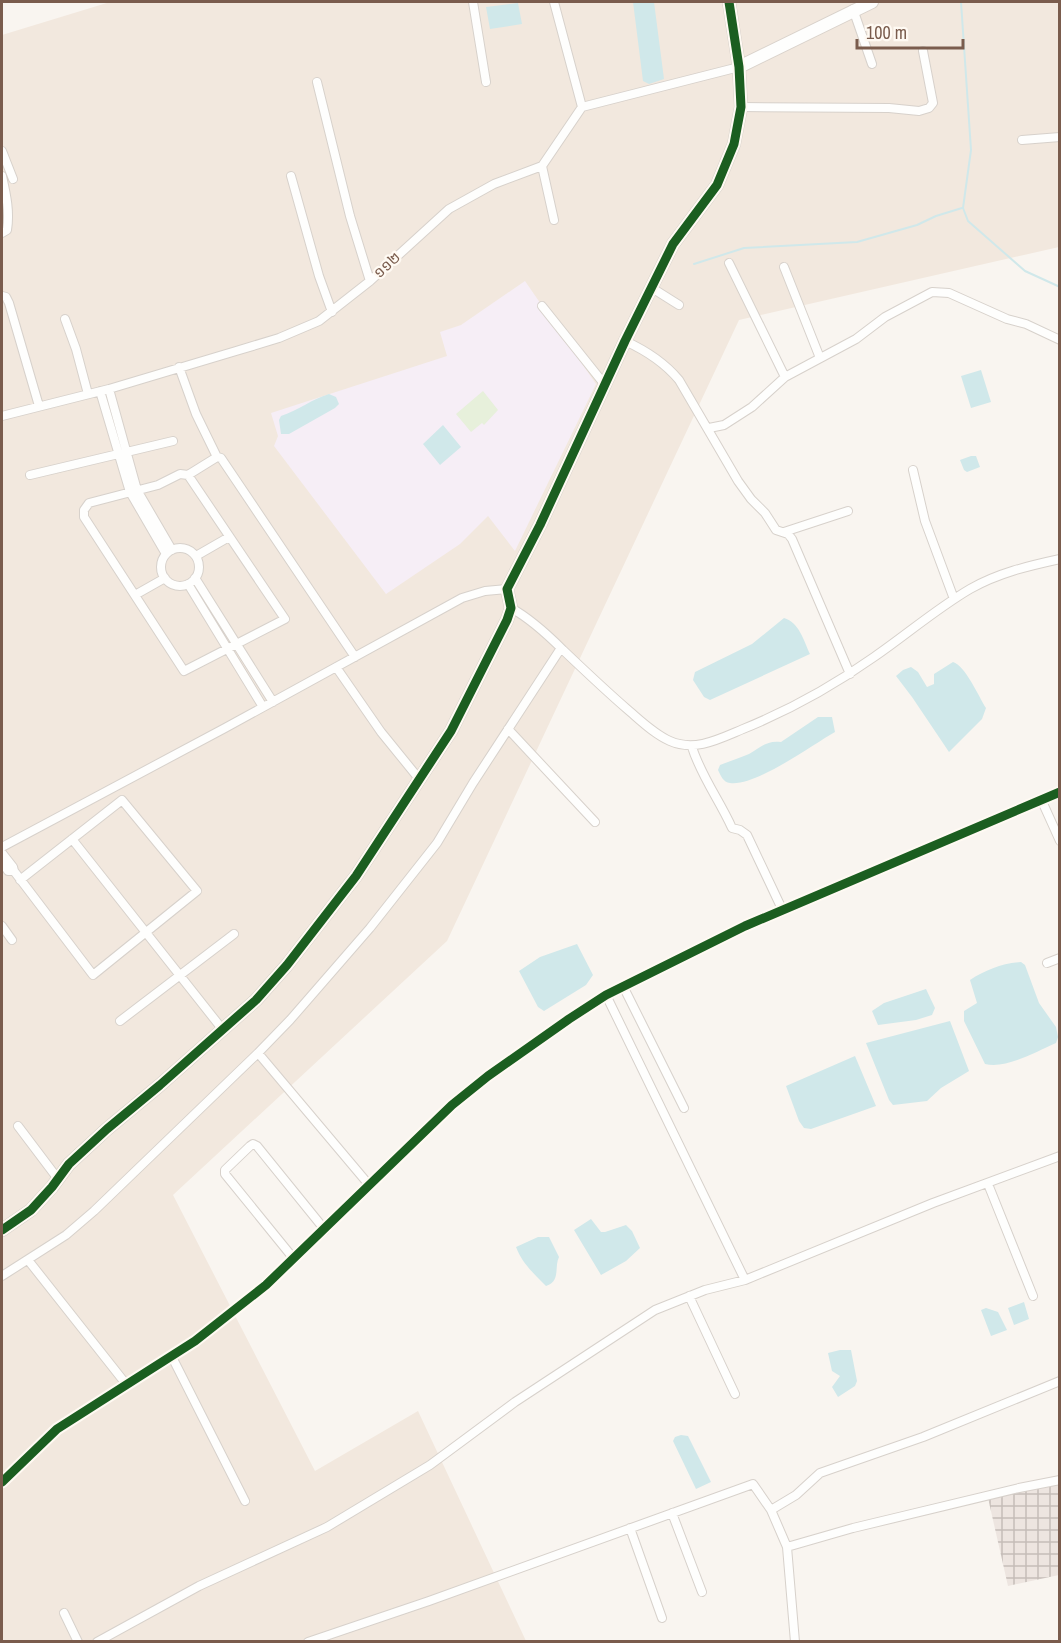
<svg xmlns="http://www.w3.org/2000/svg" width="1061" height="1643" viewBox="0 0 1061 1643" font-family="'Archivo Narrow','Noto Sans Khmer',sans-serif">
<defs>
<pattern id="industrial-grid" width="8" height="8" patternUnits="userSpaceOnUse" patternTransform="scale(1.5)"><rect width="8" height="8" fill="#ede5e0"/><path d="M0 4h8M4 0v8" fill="none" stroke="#c5bdb8"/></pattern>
</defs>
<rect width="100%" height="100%" fill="#f9f5f0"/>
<path fill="#f2e8de" d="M110,2H1059V247L739,320L447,941L173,1195L315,1471L418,1411L526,1641L2,1642V35Z"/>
<path fill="url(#industrial-grid)" d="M1059,1484V1575L1008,1586L988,1498Z"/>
<path fill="#f6eef6" d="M525,281L596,384L515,551L488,516L460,544L386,594L274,446L278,436L271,413L447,356L440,332L461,325Z"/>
<path fill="#e7f0db" d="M483,391L498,410L484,425L482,423L471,432L456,414Z"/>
<path fill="#d0e8ea" d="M633,2H654L664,79L649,84L643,81Z
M518,3L522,24L490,29L486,7Z
M981,370L991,402L971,408L961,376Z
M329,394L336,397L339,404L335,408L289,434H281L279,420L281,416C299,410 312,399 329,394Z
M443,425L461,447L440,465L423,444Z
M971,456H976L980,467L967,472L964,470L960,460Z
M784,618C799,622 804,641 810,654L710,700L704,697L693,680L695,672L752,644Z
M953,662C965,665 979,697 986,708L982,719L949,752L912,697L896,676L903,670L911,667L918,672L927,687L934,684V674Z
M818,717H832L835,732C812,745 755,787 730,783C723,782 721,776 718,770L720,765C730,761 740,758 749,754C761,747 767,740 781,742Z
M577,944L593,975L586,985L544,1011L538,1007L519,971L540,957Z
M1021,962L1025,965L1039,1003L1056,1027L1058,1037L1056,1043C1035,1052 1007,1069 985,1064L964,1021V1011L977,1003L970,980C985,970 1003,963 1021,962Z
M926,989L935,1008L932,1015L916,1020L878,1025L872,1011L884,1003Z
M950,1021L969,1071L941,1088L927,1101L893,1105L889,1100L866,1043Z
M855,1056L876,1106L811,1129L804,1128L799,1121L786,1086Z
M591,1219L601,1232H605L626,1225L632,1231L640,1248L626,1261L601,1275L574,1230Z
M538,1237H549L559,1257C554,1267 561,1281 546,1286C534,1274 522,1263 516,1247Z
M1024,1302L1029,1319L1014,1325L1008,1308Z
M986,1308L998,1312L1007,1330L991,1336L981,1310Z
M840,1350H851L857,1381L855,1386L838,1397L832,1387L840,1376L832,1371L828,1353Z
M681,1435L688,1436L711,1482L696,1489L673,1441L675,1437Z"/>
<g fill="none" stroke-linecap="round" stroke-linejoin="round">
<path stroke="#d0e8ea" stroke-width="2" d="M961,2L971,150L963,208L968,221L1025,271L1060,287
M694,264L744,248L857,242L917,225L936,216L962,208"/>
<g stroke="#d7d1cb" stroke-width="10">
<path id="street" d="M473,2L486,82
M554,2L582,107
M853,9L872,64
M317,82L350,216L370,281
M741,107L889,108L919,111L929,108L933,103L923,51
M1022,140L1060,137
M2,151L13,179
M542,166L554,220
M2,176C6,194 10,211 7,230L2,233
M291,176L319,276L332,312
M729,263L785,377
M784,267L820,358
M652,288L679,305
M2,296L6,297L9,303L39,406
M542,306L605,385
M65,319L76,349L88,394
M625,341C647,351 664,362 679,380L738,481L751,499L765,513L776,530L788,534L792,539L850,674
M179,367L196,414L217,457
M109,389L137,490L172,550
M100,391L130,492L166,554
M2,416L109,389L236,351L279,338L319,321L370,281L449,209L494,184L542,166L582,107L739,67
M709,428L724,425L752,407L785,377L856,339L885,317L932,292L949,293L1007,319L1026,324L1060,340
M913,470L925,521L954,599
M30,475L173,441
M188,475L285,619L184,671L84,517V510L89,503L158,485L180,474L188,475L217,457L221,458L355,657
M784,532L848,511
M161 567a19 19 0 1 1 38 0a19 19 0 1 1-38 0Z
M196,556L229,537
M195,578L273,702
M188,584L263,707
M135,595L165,578
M511,608C531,619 547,634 563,650C584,670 605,690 627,709C640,720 654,734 670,741C695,752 719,739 743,729C790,710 833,686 874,657C906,635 936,609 970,589C998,573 1028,566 1060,559
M336,667L381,732L420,780
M508,729L595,822
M692,747C701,776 720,801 732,828L740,830L747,835L782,909
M1041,799L1060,841
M72,839L223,1030
M2,847L225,728L462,598L485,591L507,589
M2,853L13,867L14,871H8L2,862
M14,871L93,975L197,891L122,800L20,880
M2,926L12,940
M1047,963L1060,958
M623,986L684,1108
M606,995L745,1280
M120,1021L234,934
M258,1053L370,1186
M18,1126L58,1179
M988,1184L1033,1296
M294,1259L225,1174V1170L250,1146L253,1144L257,1146L325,1230
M28,1260L126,1384
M2,1276L66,1235L94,1211L258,1053L290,1020L370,928L437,843L473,783L561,648
M689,1296L735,1394
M171,1355L245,1501
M2,1482L57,1429L195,1341L266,1285L452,1105L488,1076L569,1019L606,995L745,926L1060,792
M771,1510L796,1495L820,1473L923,1437L1060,1381
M672,1513L702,1592
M630,1528L662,1618
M787,1547L853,1528L1019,1488L1060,1480
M64,1613L78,1642
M97,1642L199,1586L327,1527L430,1465L515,1402L655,1310L705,1290L745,1280L933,1203L1060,1156
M308,1642L429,1601L753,1484L771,1510L787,1547L795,1642"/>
</g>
<g stroke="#d9d2cb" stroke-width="14">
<path id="secondary" d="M739,67L872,2
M2,1230L31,1210L52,1187L69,1164L107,1129L160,1085L256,1000L287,965L356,876L451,731L507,620L511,608L507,589L540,525L625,341L673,244L717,185L734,144L741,107L739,67L729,2"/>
</g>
<use href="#street" stroke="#fefefd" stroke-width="8"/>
<use href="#secondary" stroke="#fefefd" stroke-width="12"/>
<g stroke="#fffaf3" stroke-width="13">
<path id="cycleway" d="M2,1230L31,1210L52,1187L69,1164L107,1129L160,1085L256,1000L287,965L356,876L451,731L507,620L511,608L507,589L540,525L625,341L673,244L717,185L734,144L741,107L739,67L729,2
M2,1482L57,1429L195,1341L266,1285L452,1105L488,1076L569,1019L606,995L745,926L1060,792"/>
</g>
<use href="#cycleway" stroke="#1b5e20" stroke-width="9"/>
</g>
<g text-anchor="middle" stroke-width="4.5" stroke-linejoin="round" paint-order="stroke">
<g font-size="15" fill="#7a5c4d" stroke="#fffaf3">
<text transform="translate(387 265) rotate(-43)" y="5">១១២</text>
</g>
</g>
<rect width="1061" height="1643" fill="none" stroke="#7a5c4d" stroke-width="6"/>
<path d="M857 39v9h106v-9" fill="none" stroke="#7a5c4d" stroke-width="3"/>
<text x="866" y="39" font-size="18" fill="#7a5c4d" stroke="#fffaf3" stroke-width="4.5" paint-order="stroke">100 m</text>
</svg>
